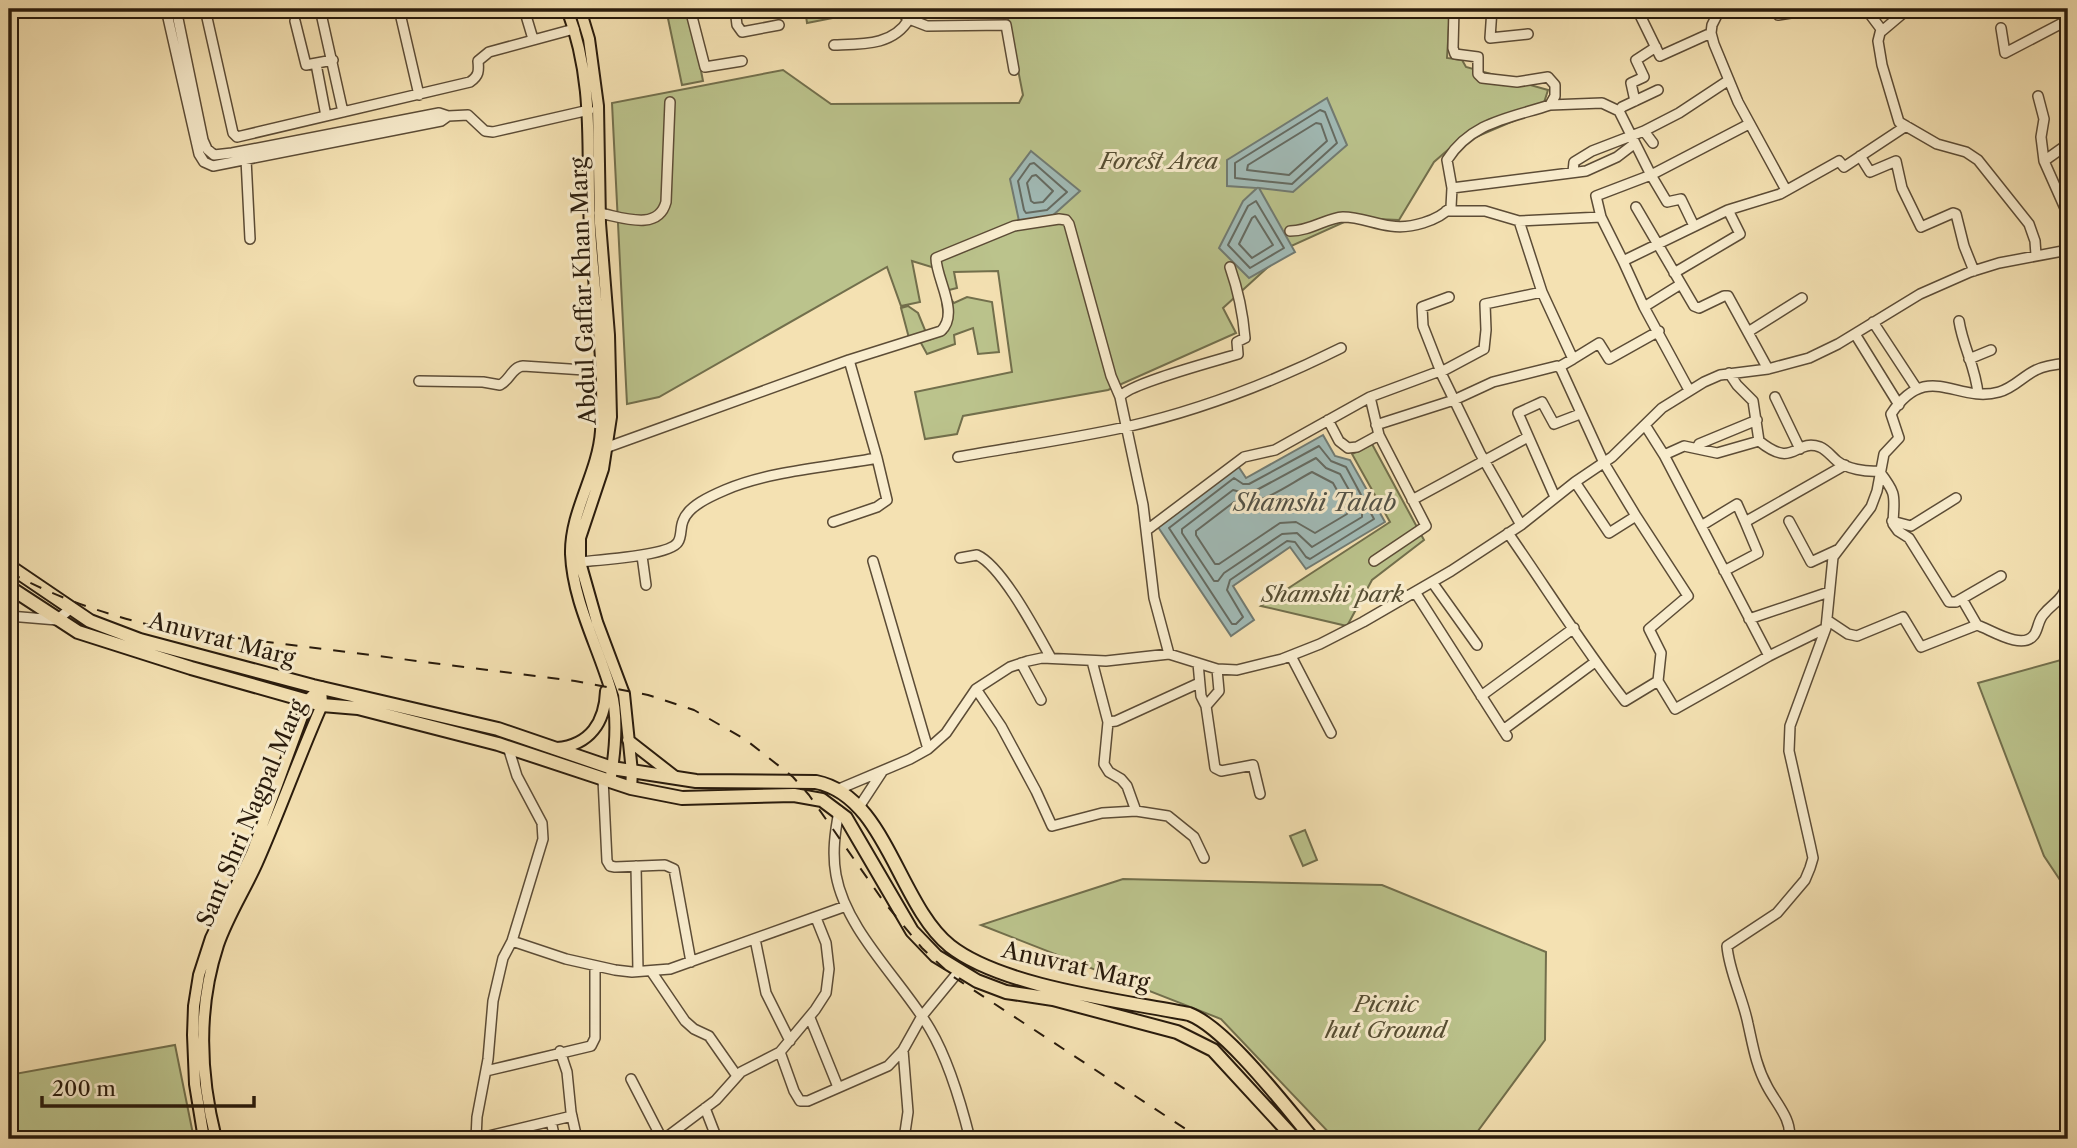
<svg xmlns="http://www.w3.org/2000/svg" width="2077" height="1148" viewBox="0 0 2077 1148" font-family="'Libre Caslon Text',serif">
<rect width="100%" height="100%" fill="#f4e1b2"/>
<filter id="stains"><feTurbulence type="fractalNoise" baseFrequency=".00286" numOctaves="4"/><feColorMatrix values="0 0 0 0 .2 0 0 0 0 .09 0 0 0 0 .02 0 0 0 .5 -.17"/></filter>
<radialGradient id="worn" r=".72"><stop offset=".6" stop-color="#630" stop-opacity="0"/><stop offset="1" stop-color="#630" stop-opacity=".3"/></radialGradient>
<path fill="#bbc38c" stroke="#726f4c" stroke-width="2" d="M666,9H689L703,81L682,85Z
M805,9H842L843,16L807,23Z
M1006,9H1450L1447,58L1462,60L1466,67L1548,90L1542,109L1450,148L1434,162L1399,220L1353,218L1291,246L1223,308L1236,333L1108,390L963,416L957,434L925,439L915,392L1012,372L998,271L954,272L957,288L941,292L935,268L912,261L920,302L901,306L887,267L659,397L627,404L612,103L783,70L831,104L1019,103L1023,95Z
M947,294L954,303L967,297L992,302L999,352L978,354L973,328L954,335L955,344L927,354L921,343L909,338L901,308L908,306L918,313L929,340L946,333L942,302Z
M1372,444L1424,540L1372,580L1347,626L1261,606L1390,522L1352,454Z
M2068,658V892L2044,856L1978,683Z
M1305,830L1317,860L1303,866L1290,836Z
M1123,879L1382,885L1546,952L1545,1040L1472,1139H1335L1221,1019L981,925Z
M175,1045L194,1139H9V1075Z"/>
<path fill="#a1bbb7" stroke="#717b73" stroke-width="2" d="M1327,98L1347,145L1293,192L1259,188L1295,252L1249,278L1219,248L1243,201L1257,188L1227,186V160Z
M1031,151L1080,191L1051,217L1019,221L1010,179Z
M1323,435L1335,456L1350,460L1385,522L1306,569L1290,547L1233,586L1254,620L1231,636L1158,527L1238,466L1246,478Z"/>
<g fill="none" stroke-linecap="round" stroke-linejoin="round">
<path stroke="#656b62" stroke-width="2" d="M1320,110L1325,112L1337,143L1292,184L1235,178V163Z
M1316,123L1321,124L1327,141L1289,175L1247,170L1248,165Z
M1034,163L1067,192L1047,210L1026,213L1024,210L1018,181L1030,164Z
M1036,175L1053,191L1043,202L1034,203L1031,201L1027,183L1032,176Z
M1256,201L1284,248L1250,268L1228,245L1248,206Z
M1255,216L1273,245L1252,258L1239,244L1252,218Z
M1319,446L1331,461L1346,467L1374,519L1310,559L1306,557L1295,542L1287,541L1230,580L1227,590L1243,617L1236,624H1232L1169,528L1234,478L1243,484H1249Z
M1316,458L1326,468L1340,474L1362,513V517L1312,547L1297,533L1282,534L1224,573L1218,581H1214L1182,533V529L1233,490L1244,493L1253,492Z
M1312,472L1333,483L1348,510L1347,514L1315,533L1296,522L1280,523L1219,564H1215L1196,535V531L1234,502C1263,506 1287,485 1312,472Z"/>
<g stroke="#5c4c36" stroke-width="12">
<path id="minor" d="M166,9L199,154L204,162L213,166L441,121L448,116L468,115L485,131L493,132L589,110
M176,9L203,140L207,149L214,155L232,153L439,113L448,116
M205,9L233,133L237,137L470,82C479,76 479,71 478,61L489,52L574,29
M320,9L343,112
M399,9L419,95
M524,9L533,39
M690,9L705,67L742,61
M735,9L737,25L742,32L779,25
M897,9L909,19L927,26L1006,25L1014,70
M1492,9L1490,38L1528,34
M1637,9L1660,56L1711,33
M1720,9L1712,25L1711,33L1714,44L1738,102L1786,190
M1773,9L1778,15L1816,9
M1866,9L1881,29L1878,41L1882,65L1899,122L1937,144L1966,152L1978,160L2029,224L2035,241L2036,255
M1563,12L1621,9
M295,21L306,65L333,60
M2001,28L2005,53L2068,20
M1882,31L1908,9
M834,45C862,44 893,46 909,19
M316,64L326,116
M2038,96L2044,119L2041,137L2044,161L2068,215
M1635,101L1631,83L1644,77L1636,60L1656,47
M1550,105L1602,103L1619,111
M1653,143L1644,131L1679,113L1729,80
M1860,156L1870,172L1896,161L1902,188L1921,227L1953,213L1956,214L1964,246L1974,271
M246,159L250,239
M2044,161L2068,144
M1573,172L1574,162L1592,151L1644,131
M1452,188L1586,171L1617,157L1634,144
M1636,207L1694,306L1699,308L1724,296H1728L1768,369
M1446,211H1485L1519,221L1542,292L1573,359L1559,367
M599,213C622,217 658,232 666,202L670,102
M1601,217L1596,196L1651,175L1619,111L1622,107L1658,90
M1519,221L1601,217L1623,261
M1694,226L1681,199L1667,202L1651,175L1749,124
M1290,231C1311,231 1326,218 1343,217C1360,217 1374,224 1391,226C1410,229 1438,221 1451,207L1452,188L1447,160C1471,122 1510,118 1550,105L1555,96V85L1548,77L1517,82L1482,78L1478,74V57L1455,54L1453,48L1454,9
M1674,273L1740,234L1728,210
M1449,297L1422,307L1423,326L1441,372L1484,349L1486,330L1485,304L1542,292
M1644,307L1681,284
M1959,321C1963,347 1976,368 1978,394
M1873,322L1917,389
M1748,332L1802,298
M1855,334L1899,405
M1573,359L1599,343L1609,359L1659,331
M1969,359L1991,350
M1729,373L1737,385L1753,401L1759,441C1795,470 1794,438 1820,447C1827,450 1831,456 1837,461C1847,469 1866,472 1879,471C1898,496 1894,495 1893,524L1898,531L1909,538L1949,602H1956L2001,576
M419,381L483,382L500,385C510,380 512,367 523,366L600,371
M1689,390L1644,307L1623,261L1728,210L1780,194L1839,161L1844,167L1906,126
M1370,397L1379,435L1426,526L1374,561
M1775,397L1800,449
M1328,420L1339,441L1348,448L1357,447L1379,435
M1376,425L1454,400L1493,382L1557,366L1561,369L1604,463L1636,516
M1645,425L1664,455L1769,656
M1699,444L1757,420
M608,447L849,360L941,331C960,313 936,279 936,258L1014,226L1059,219L1066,220L1069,224L1111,376L1120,397
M1664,455L1684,446L1717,453L1759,441
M958,457C1014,447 1071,439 1126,427C1201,410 1273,382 1341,348
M1555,497L1518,413L1542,402L1554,424L1580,414
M1412,500L1528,437
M1789,521L1811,562L1837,550
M1892,521L1911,526L1956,498
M833,522L877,507L887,500L877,458
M1701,526L1737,504L1745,522
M1147,530L1244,457L1275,450L1370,397L1440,371L1480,453L1521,525
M1508,533C1547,589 1583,647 1625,701L1658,681L1661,653L1649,629L1688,596L1636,516L1609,533L1575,482
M642,556L646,585
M960,558L977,555C1002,566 1037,633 1051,658
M873,561L928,749
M580,562C597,560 670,556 678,542C682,536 680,528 683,521C688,506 711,496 725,490C769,471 829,467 877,458L849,360
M1724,571L1758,553L1745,522L1845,465
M1432,582L1477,645
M1415,592L1507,736
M1962,599L1977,625
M9,616L57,620L70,609
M1749,619L1829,592
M1827,620L1848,634L1857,636L1903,617L1921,647L1977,625C1990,629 2022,651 2034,635C2038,630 2038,621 2043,615C2055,600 2063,602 2068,580
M1169,654L1154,598L1143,505L1120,397C1127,384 1219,360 1238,354L1237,342L1245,338C1243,314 1238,290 1230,267
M1291,656L1331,733
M1092,661L1108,722L1104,764L1109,772L1121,779L1127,786L1136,811
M1021,663L1041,700
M1198,663L1201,696L1206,706
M1217,669L1219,691L1206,706L1215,768L1221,771L1253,765L1260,794
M1658,681L1675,709L1769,656L1826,628
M976,689L1001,726L1036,791L1052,826L1102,813L1136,811L1168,816L1194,837L1204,858
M1481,696L1574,628
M1108,722L1116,721L1199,683
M1503,730L1595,662
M508,747L517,776L542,823L543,839L512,941L503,958L493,1001L488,1059L477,1117L476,1139L572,1116
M603,779L607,861L610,866L615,867L665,865L674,869L691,962
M839,789L910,759L928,749L946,733L976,689L1010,667L1028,661L1042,658L1106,661L1169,654L1217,669L1237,670L1282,659L1320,644L1363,622L1451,571L1521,525L1575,482L1612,457L1662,408L1704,382L1720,375L1768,369L1809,358L1838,344L1920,294L1970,272L1999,263L2068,250
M859,807L882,772
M839,811C835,832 832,853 836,875C846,931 902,981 930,1029C949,1061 961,1103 970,1139
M636,866L638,971
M755,939L766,993L790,1041
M512,941L566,959L615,970L632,972L670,969L846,906
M651,971L685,1021L694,1029L709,1036L737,1076
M810,1018L838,1087
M903,1050L908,1112L904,1139
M560,1051L567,1072L571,1112L577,1139
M780,1052L794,1091L800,1101H808L888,1066L903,1050L922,1016L959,971
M486,1071L591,1046L595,1038V966
M631,1079L662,1139
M705,1108L717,1139
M551,1121L555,1139
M664,1139L716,1100L741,1072L780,1052L815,1010L826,993L829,969L826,943L816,918
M1789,1139C1793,1120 1775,1102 1767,1086C1756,1066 1753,1046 1748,1024C1743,998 1729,972 1727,946L1777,913L1805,880L1810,868L1813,858L1810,844L1789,751L1790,726L1826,628L1833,557L1871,507L1877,491L1884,454L1899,438L1891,414C1928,359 1956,404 1999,392C2014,388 2023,376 2036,370C2046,365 2058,364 2068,363"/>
</g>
<g stroke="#291b0c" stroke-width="14">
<path id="major" d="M567,9C596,86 586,151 590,229C594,296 606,364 601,431C598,474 570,511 571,554C573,602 598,646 611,691C618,715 615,751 611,776
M580,9L589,39L598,106L600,223L609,335L611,417L603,469L580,538V562L597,622L624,694L632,772L631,788
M628,740L678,779
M557,748C590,745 605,722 606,691
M204,1139L195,1084L193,1035L194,1006L199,975L211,938L252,853L308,700L321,687
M216,1139C200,1075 197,1009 218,945C228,916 245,890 257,863C280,811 299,757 322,705L321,687"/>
</g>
<g stroke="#291b0c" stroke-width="16">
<path id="highway" d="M9,566L90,621L140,640L313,686L498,729L612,768L696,781L816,782C886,796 898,904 950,946C1002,987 1123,1001 1189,1014C1226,1028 1285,1106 1313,1139
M9,587L78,632L191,668L322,705L358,708L498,744L631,788L682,798L794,795L822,800L846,818L912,931L936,956L977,981L1006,992L1053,999L1177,1032L1213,1050L1295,1139"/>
</g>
<use href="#minor" stroke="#f8eccd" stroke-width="9"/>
<use href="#major" stroke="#f4e1b2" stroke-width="10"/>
<use href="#highway" stroke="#f4e1b2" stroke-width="12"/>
<path stroke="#291b0c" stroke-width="2" stroke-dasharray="12 12" stroke-linecap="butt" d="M9,572C61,600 115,618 173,630L575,681L648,695L694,710L746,740L793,777L809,795L884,902L922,948L952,976L1201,1139"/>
</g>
<g text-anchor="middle" stroke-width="6" stroke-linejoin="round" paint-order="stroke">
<g font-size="23" font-style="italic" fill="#554d32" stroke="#f8eccd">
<text x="1159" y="169">Forest Area</text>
<text x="1333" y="602">Shamshi park</text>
<text x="1386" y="1012">Picnic<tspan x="1386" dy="26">hut Ground</tspan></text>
</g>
<g font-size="23" fill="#291b0c" stroke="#f8eccd">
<text transform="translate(583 291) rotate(-92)" y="8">Abdul Gaffar Khan Marg</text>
<text transform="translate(222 639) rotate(15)" y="8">Anuvrat Marg</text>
<text transform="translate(251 813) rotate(-67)" y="8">Sant Shri Nagpal Marg</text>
<text transform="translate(1076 966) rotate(13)" y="8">Anuvrat Marg</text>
</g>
<g font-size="24" font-style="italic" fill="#535348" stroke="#f8eccd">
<text x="1315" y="511">Shamshi Talab</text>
</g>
</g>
<rect width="2077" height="1148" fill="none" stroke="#f4e1b2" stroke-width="35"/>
<rect x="10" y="10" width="2056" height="1127" fill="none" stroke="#291b0c" stroke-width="3.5"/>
<rect x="18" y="18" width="2042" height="1113" fill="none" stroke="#291b0c" stroke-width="2"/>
<path d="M42 1096v10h212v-10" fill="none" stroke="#291b0c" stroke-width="3.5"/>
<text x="52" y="1096" font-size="21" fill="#291b0c" stroke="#f8eccd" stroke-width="5" paint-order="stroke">200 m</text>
<rect width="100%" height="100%" filter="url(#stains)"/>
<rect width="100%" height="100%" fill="url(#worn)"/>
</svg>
